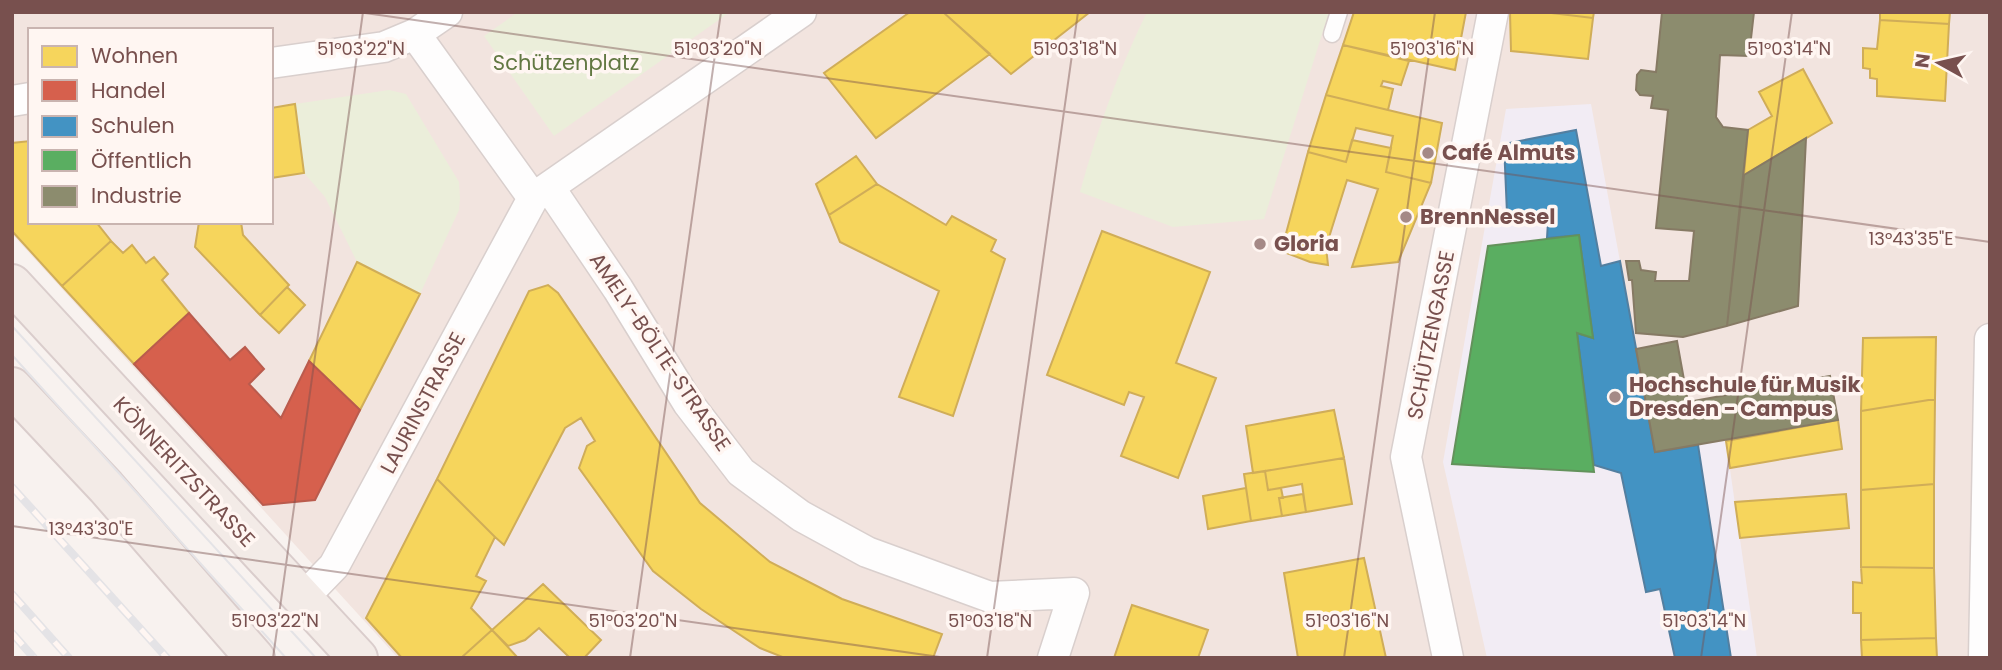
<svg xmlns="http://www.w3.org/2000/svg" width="2002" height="670" viewBox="0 0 2002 670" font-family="Poppins,sans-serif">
<rect width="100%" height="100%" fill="#f8f2ef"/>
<path fill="#f2e4df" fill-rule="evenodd" d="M12,12H1990V658H398L12,234ZM30,30H271V222H30Z"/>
<path fill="#f2ecf4" d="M1591,104L1655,451L1726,441L1757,658H1487L1443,462L1506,109Z"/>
<path fill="#ebeeda" d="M518,12H730L554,136L484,36Z
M1147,12H1329L1264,219L1173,227L1080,192C1097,130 1119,69 1147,12Z
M389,90L406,94L459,182L460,198L459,210L420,294L357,262L325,197L304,173L295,104Z"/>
<path fill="#f6d55c" stroke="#d0ad58" stroke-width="2" d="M910,12H943L990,54L876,138L824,73Z
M943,12H1090L1011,74Z
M1354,12H1466L1455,70L1343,45Z
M1510,12H1543L1593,18L1588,59L1511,51Z
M1543,12H1594L1593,18Z
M1880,12H1950L1949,24L1880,20Z
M1880,20L1949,24L1945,101L1877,96V79L1870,78V69L1863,68V48L1877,49Z
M1343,45L1409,61L1401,85L1383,81L1381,86L1393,89L1388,110L1326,95Z
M1803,69L1832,123L1744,175L1748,130L1772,116L1759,92Z
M1326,95L1442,123L1431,183L1386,172L1393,136L1356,128L1346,162L1308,152Z
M295,104L304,173L271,178V108Z
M1352,140L1391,148L1386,172L1431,183L1398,262L1352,267L1378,189L1347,180L1326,247L1284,241L1308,152L1346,162Z
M30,141V222H96L111,241L62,286L12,231V143Z
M856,156L877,184L829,215L816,184Z
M877,184L946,225L952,216L996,240L991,251L1005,259L953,416L899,397L939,291L840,242L829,215Z
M199,222H241L243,235L289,285L260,315L195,247Z
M1102,231L1210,272L1176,363L1216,378L1178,478L1121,456L1144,397L1129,392L1124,405L1047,375Z
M111,241L123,253L132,245L146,263L154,257L168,274L162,280L189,313L134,364L62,286Z
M1284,241L1326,247L1328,265L1310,262L1284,252Z
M357,262L420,294L360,410L309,361Z
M548,285L558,293L700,503L770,562L842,599L942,634L933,658H785L760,648L701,609L653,571L579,468L587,446L595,441L581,418L565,428L504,545L495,537L437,479L529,291Z
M287,287L305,305L279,333L260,315Z
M1936,337L1935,399L1861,411L1863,338Z
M1935,399L1934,484L1861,490V411Z
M1334,410L1344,458L1253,473L1246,426Z
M1838,420L1842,449L1730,468L1726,441Z
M1344,458L1352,504L1306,512L1302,484L1268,490L1265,471Z
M1265,471L1268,490L1281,488L1283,498H1279L1282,516L1251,521L1244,474Z
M437,479L495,537L476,576L486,581L471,608L492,630L461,658H402L366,618Z
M1934,484V568L1861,567V490Z
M1246,488L1251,521L1208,529L1203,496Z
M1303,494L1306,512L1282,516L1279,498Z
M1846,494L1849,528L1740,538L1735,502Z
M1364,558L1386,658H1298L1284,573Z
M1861,567L1934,568L1936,638L1861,640V613H1853V582L1862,583Z
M543,584L601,640L584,658H570L539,628L525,640L508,646L492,630Z
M1132,605L1208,630L1198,658H1114Z
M492,630L518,658H461Z
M1936,638L1937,658H1862L1861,640Z"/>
<path fill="#d6604d" stroke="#ba5b4d" stroke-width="2" d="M189,313L230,360L245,347L264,369L249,384L281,418L309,361L360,410L315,500L263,505L134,364Z"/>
<path fill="#4393c3" stroke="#537fa0" stroke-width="2" d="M1576,130L1601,266L1620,261L1655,452L1698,445L1731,658H1675L1660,589L1646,592L1621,473L1594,465L1577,333L1593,338L1579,235L1547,238L1548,222L1507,213L1504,144Z"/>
<path fill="#5aae61" stroke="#63925b" stroke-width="2" d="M1579,235L1593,338L1577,333L1594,472L1452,464L1488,246Z"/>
<path fill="#8c8c6e" stroke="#867a64" stroke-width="2" d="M1662,12H1754L1749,56L1720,55L1716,117L1723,127L1748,130L1727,326L1683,337L1636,333L1632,280H1629L1626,261H1639L1641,270L1656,272L1655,281H1689L1694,231L1656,228L1668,110L1651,108L1653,96L1640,95L1636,90L1637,75L1641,70L1656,72Z
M1806,138L1798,306L1727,326L1744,175Z
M1677,341L1688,402L1830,376L1838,420L1655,452L1636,349Z"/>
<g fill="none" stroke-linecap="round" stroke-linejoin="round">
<g stroke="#d9cfcd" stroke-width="19">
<path id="lane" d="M1332,34L1339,12"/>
</g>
<g stroke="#d9cfcd" stroke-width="33">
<path id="street" d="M415,34L533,198
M271,63L384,47L415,34L447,12
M12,101L30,98
M549,187L618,289L688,403L741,472L801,516L867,552L990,597L1074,593L1053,658
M302,599L334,566L533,198L801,12
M1448,658L1406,457L1493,12
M1984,658L1990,339"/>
</g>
<g stroke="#dacdcc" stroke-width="42">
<path id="primary" d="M12,284L358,658
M12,387L106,487L255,658"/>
</g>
<use href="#lane" stroke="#fefdfd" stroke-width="16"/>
<use href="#street" stroke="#fefdfd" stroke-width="30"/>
<use href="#primary" stroke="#f3ebe7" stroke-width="38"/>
<path stroke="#e4e3e6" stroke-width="2" d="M12,326L316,658
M12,355L286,658"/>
<g stroke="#e4e3e6" stroke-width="8">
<path id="rail" d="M12,487L167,658
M12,594L69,658
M12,633L34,658"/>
</g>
<use href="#rail" stroke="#fff6f2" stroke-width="5" stroke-dasharray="16" stroke-linecap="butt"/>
</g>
<path fill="none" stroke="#78504e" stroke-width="2" stroke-opacity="0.45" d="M358,12L1990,242M12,526L947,658M273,658L363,12M630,658L721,12M987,658L1078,12M1344,658L1435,12M1701,658L1792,12"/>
<g fill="#a58986" stroke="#fff6f2" stroke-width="2.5">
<circle cx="1428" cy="153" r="7"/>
<circle cx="1406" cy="217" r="7"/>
<circle cx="1260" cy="244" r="7"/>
<circle cx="1615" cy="397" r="7"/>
</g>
<g text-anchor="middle" stroke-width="7" stroke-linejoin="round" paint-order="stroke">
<g font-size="21" fill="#627842" stroke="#fff6f2">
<text x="566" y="70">Schützenplatz</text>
</g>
<g font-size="21" font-weight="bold" fill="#78504e" stroke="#fff6f2" text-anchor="start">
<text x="1442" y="160">Café Almuts</text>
<text x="1420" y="224">BrennNessel</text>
<text x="1274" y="251">Gloria</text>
<text x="1629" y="392">Hochschule für Musik<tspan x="1629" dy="24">Dresden - Campus</tspan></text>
</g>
<g font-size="21" fill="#78504e" stroke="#fff6f2">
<text transform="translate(1431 335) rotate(-79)" y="7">SCHÜTZENGASSE</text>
<text transform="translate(660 352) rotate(56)" y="7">AMELY-BÖLTE-STRASSE</text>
<text transform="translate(423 403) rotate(-62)" y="7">LAURINSTRASSE</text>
<text transform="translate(184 472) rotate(47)" y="7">KÖNNERITZSTRASSE</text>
</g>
</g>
<g font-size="18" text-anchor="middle" fill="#78504e" stroke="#fff6f2" stroke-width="7" stroke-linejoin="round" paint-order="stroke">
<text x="361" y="55">51°03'22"N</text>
<text x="718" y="55">51°03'20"N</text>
<text x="1075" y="55">51°03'18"N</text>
<text x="1432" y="55">51°03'16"N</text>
<text x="1789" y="55">51°03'14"N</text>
<text x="1911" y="245">13°43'35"E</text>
<text x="91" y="535">13°43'30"E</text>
<text x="275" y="627">51°03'22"N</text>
<text x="633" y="627">51°03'20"N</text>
<text x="990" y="627">51°03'18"N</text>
<text x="1347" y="627">51°03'16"N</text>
<text x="1704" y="627">51°03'14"N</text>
</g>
<rect width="2002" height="670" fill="none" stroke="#78504e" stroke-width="28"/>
<rect x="28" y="28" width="245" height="196" fill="#fff6f2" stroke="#c9b4b0" stroke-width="2"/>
<rect x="42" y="46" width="35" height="21" fill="#f6d55c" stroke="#c9b4b0" stroke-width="2"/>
<text x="91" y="63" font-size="21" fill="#78504e">Wohnen</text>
<rect x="42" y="80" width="35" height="21" fill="#d6604d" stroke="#c9b4b0" stroke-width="2"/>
<text x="91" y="98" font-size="21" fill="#78504e">Handel</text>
<rect x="42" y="116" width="35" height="21" fill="#4393c3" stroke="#c9b4b0" stroke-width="2"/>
<text x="91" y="133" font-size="21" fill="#78504e">Schulen</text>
<rect x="42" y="150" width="35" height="21" fill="#5aae61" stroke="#c9b4b0" stroke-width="2"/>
<text x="91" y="168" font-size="21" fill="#78504e">Öffentlich</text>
<rect x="42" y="186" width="35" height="21" fill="#8c8c6e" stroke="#c9b4b0" stroke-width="2"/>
<text x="91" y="203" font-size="21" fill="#78504e">Industrie</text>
<g transform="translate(1939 63) rotate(278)" stroke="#fff6f2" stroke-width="5" paint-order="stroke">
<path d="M0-5L12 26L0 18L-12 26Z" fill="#78504e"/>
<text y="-10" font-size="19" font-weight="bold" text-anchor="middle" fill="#78504e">N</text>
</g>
</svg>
